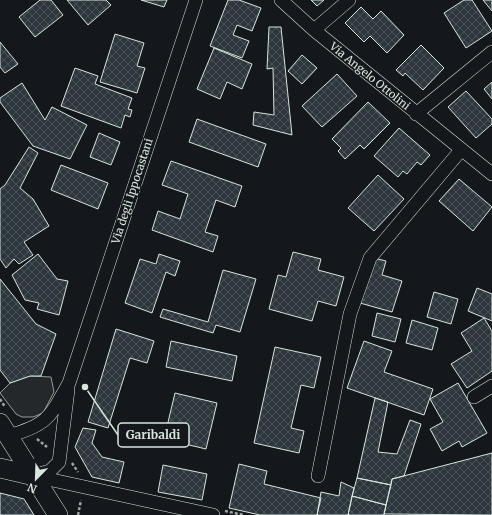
<svg xmlns="http://www.w3.org/2000/svg" width="492" height="515" viewBox="0 0 492 515" font-family="Merriweather,serif">
<defs>
<pattern id="building-cross-hatch" width="8" height="8" patternUnits="userSpaceOnUse"><rect width="8" height="8" fill="#2c363c"/><path d="M0 0l8 8M0 8l8-8" fill="none" stroke="#4a5358"/></pattern>
</defs>
<rect width="100%" height="100%" fill="#14181c"/>
<path fill="#24282b" stroke="#939e99" d="M30,376L51,377L54,392L43,413L33,417H22L16,414L0,393L10,383Z"/>
<path fill="url(#building-cross-hatch)" stroke="#d8e6dc" d="M40,0H51L63,15L35,37L19,17Z
M67,0H106L111,5L88,25Z
M141,0H167L164,7Z
M228,0H239L261,8L252,31L237,25L233,35L249,41L242,58L210,46Z
M311,0H324L317,6Z
M464,0H472L492,31L466,48L444,13Z
M483,0H492V11Z
M361,7L373,19L381,11L404,35L387,53L370,36L364,42L345,23Z
M269,27H281L292,135L253,125L254,112L274,115L273,68L267,69Z
M115,34L144,43L137,66L145,68L137,93L100,82Z
M0,42L18,64L5,73L0,67Z
M421,45L444,68L423,90L405,73L403,76L396,70Z
M214,48L252,64L242,89L227,82L220,99L197,89Z
M302,55L317,68L302,84L288,71Z
M75,68L98,76L95,84L132,98L128,109L132,110L130,117L125,115L121,128L61,106Z
M337,74L357,96L322,127L302,106Z
M492,82V99L484,89Z
M22,83L45,120L52,107L87,125L70,159L33,146L0,102V98Z
M466,91L492,119V124L476,138L448,107Z
M368,102L390,123L364,149L360,145L345,159L338,151L341,148L332,139Z
M197,119L266,144L258,167L189,142Z
M399,128L430,155L421,165L417,162L407,174L403,171L398,177L374,156Z
M99,133L120,142L111,165L90,157Z
M29,147L38,153L20,188L33,199L49,226L24,242L33,255L19,264L14,259L6,268L0,259V189L5,185Z
M171,161L242,186L235,207L216,200L205,232L218,236L213,252L152,230L158,211L180,219L188,194L162,185Z
M61,165L108,183L98,209L51,190Z
M378,175L404,199L374,231L348,208Z
M459,179L492,207L473,231L439,201Z
M293,252L321,259L318,270L344,277L336,306L318,301L312,321L269,309L278,275L286,277Z
M38,254L57,279L68,281L59,315L37,309L39,303L25,300L12,275Z
M159,254L180,261L175,276L166,272L152,313L125,303L140,259L156,264Z
M374,258L386,261L382,275L402,281L392,312L360,303Z
M223,270L256,279L240,332L216,325L213,333L160,317L163,309L208,322Z
M0,279L36,324L56,334L41,376H30L10,383L0,370Z
M477,288L492,294V321L468,311Z
M434,292L458,299L451,324L427,317Z
M377,313L401,319L395,342L372,336Z
M484,318L492,331V371L467,388L451,364L472,351L461,333Z
M412,320L438,328L432,350L406,343Z
M116,329L154,341L147,363L130,358L108,428L88,422Z
M171,341L237,356L232,381L166,367Z
M364,341L392,351L384,372L433,389L424,415L347,388Z
M275,347L321,357L314,388L301,385L291,428L304,431L299,453L254,443Z
M458,383L487,433L462,447L459,441L442,451L430,429L443,422L430,399Z
M175,393L217,403L206,449L164,439Z
M375,398L388,402L378,452L397,454L410,420L421,424L404,476L392,479L391,485L357,478Z
M83,428L96,430L92,443L102,457L124,462L119,483L92,477L75,447Z
M492,453V515L384,514L392,479Z
M239,464L267,471L264,484L321,498L317,515H260L229,508Z
M163,465L207,474L202,500L158,492Z
M357,478L391,485L386,505L352,496Z
M341,482L354,488L348,515H317L321,492L339,496Z
M0,493L24,499L34,515H0Z
M352,496L386,505L384,515H348Z"/>
<g fill="none" stroke-linecap="round" stroke-linejoin="round">
<g stroke="#d8e6dc" stroke-width="14">
<path id="street" d="M281,0L314,30L492,174
M314,30L349,0
M416,114L492,52
M474,397L492,386
M8,436C48,425 50,417 69,383L196,0
M36,475L50,471L59,462L68,390
M34,476L213,515
M318,476L350,314L370,258L461,150"/>
</g>
<g stroke="#d8e6dc" stroke-width="20">
<path id="secondary" d="M0,423L58,515
M0,468L34,476"/>
</g>
<path stroke="#9da8a2" stroke-width="2.5" stroke-dasharray="3 2" stroke-linecap="butt" d="M0,399L5,407
M37,439L47,447
M72,463L78,472
M225,511L244,515
M78,515L81,500"/>
<use href="#street" stroke="#14181c" stroke-width="13"/>
<use href="#secondary" stroke="#14181c" stroke-width="19"/>
</g>
<g text-anchor="middle" stroke-width="3" stroke-linejoin="round" paint-order="stroke">
<g font-size="11" fill="#d8e6dc" stroke="#14181c">
<text transform="translate(370 76) rotate(39)" y="4">Via Angelo Ottolini</text>
<text transform="translate(132 191) rotate(-72)" y="4">Via degli Ippocastani</text>
</g>
</g>
<path fill="none" stroke="#d8e6dc" stroke-width="1.5" d="M85 387L118 435"/>
<circle fill="#d8e6dc" stroke="#14181c" stroke-width="1.5" cx="85" cy="387" r="4"/>
<rect fill="#14181c" stroke="#d8e6dc" stroke-width="1.5" x="118" y="423" width="71" height="24" rx="4"/>
<g font-size="12" text-anchor="middle" font-weight="bold" fill="#d8e6dc">
<text x="153" y="439">Garibaldi</text>
</g>
<g transform="translate(36 479) rotate(203)" stroke="#14181c" stroke-width="3" paint-order="stroke">
<path d="M0-3L7 15L0 10L-7 15Z" fill="#d8e6dc"/>
<text y="-6" font-size="11" font-weight="bold" text-anchor="middle" fill="#d8e6dc">N</text>
</g>
</svg>
